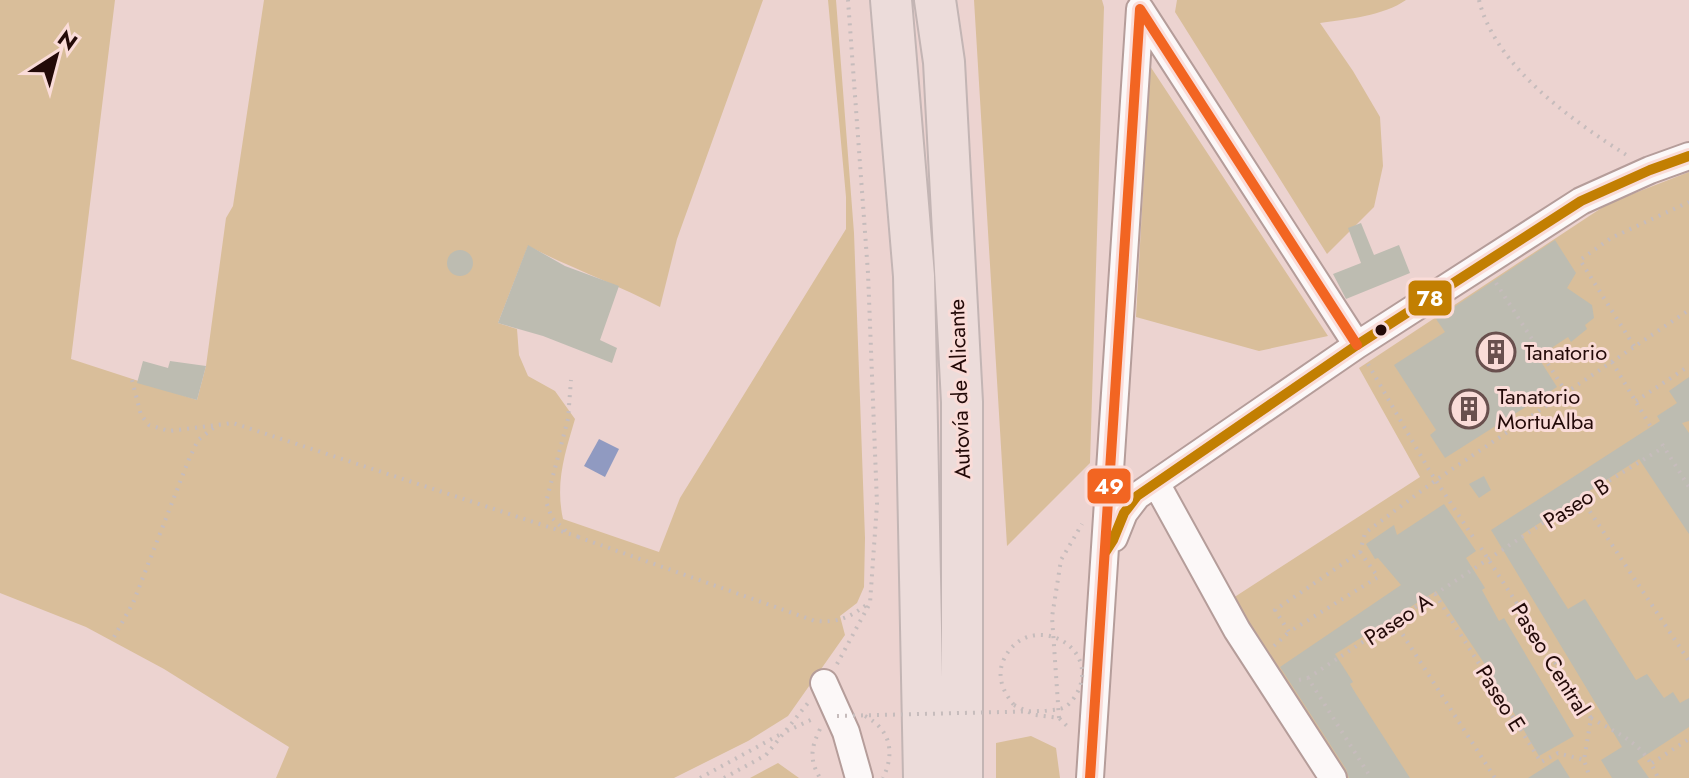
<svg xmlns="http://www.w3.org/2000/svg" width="1689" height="778" viewBox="0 0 1689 778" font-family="Jost,sans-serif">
<rect width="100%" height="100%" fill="#ecd3d0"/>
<path fill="#d9be9a" d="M0,0H115L71,359L197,400L206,366L226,218L233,206L264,0H763L677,239L660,307C616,284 571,268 528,246L498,323L517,329L519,355L528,376L555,391L575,419C565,453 555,483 563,519L659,552L680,498L846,229V197L828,0H836L854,233L865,538L864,587L857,603L840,616L845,635L788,716L748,741L674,778H276L289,747L164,669L86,627L0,593Z
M974,0H1102L1104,7L1090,463L1007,546Z
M1177,0H1406C1383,16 1348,19 1320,23L1353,71L1380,117L1383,166L1374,207L1327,254L1175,12Z
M1150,66L1328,336L1259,351L1136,317Z
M1689,172V778H1344L1273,669L1233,598L1420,477L1359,368L1609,203Z
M1031,736L1056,748L1060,778H996V743Z
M778,763L799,778H750Z"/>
<path fill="#909ac1" d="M599,439L619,449L605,477L584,466Z"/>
<path fill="#bdbcb1" d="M1361,223L1374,255L1399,245L1410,273L1346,299L1333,274L1361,263L1348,228Z
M1555,240L1576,273L1567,288L1592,305L1594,318L1585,325L1587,329L1571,342L1568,337L1538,357L1557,387L1445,458L1430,435L1436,430L1394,365L1445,332L1436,319Z
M528,245L565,266L619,286L600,340L617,348L612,363L543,336L498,323Z
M447 263a13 13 0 1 1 26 0a13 13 0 1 1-26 0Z
M143,361L168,368L170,361L206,366L197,400L137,383Z
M1689,377V421L1682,423L1689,433V534L1639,459L1521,535L1568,609L1585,599L1636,680L1647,674L1664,698L1673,692L1680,703L1689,698V727L1637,761L1649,778H1612L1601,760L1622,747L1491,530L1660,421L1657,416L1677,403L1669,391Z
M1484,476L1491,490L1479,498L1469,484Z
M1444,504L1476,551L1466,558L1485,588L1482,590L1499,621L1504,618L1574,736L1539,756L1488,669L1436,591L1335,654L1353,682L1350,684L1356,694L1410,778H1349L1346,769L1280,667L1401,585L1378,558L1375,559L1366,544L1394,525L1397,535Z
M1558,759L1570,778H1528Z"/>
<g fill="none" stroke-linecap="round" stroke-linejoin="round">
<g stroke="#b59d9a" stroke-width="30">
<path id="minor" d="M1156,483L1237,630L1333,778
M1114,538L1124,513L1137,496L1357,345L1581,201L1650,170L1689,156
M824,683L846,732L859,778
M1090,778L1140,9L1357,345"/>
</g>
<g stroke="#c3b5b4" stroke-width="44">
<path id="highway" d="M891,0L914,276L924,778
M935,0L944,62L962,402V778"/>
</g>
<path stroke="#c6bcbc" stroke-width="4" stroke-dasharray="2 6" stroke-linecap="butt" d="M1479,0C1495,67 1573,121 1628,156
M1496,283L1566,392
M1634,346L1580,260L1611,238L1689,202
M1612,362L1651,427
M1368,364L1429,470L1475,540
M132,380L141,415L149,425L169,431L233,423L579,537
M1636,401L1689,366
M1662,444L1689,487
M1581,498L1689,661
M566,531L552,518L546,502L568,419L571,380
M578,537L815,621C839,623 850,617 869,603
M1481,548L1591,718L1584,760L1590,778
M1360,552L1378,577L1289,632L1275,610L1360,552L1365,533L1436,480L1689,310
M1435,594L1541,762L1558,753L1584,760
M1394,621L1495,778
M114,637L133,603L189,459L198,440L216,426
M1274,646L1289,632
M837,664L870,603L877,504L868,273L848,0
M1308,678L1581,498L1664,447
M1299,680L1308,678L1371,778
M1014,705L1035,715L1059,718L1070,729
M865,716C891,730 895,753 883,778
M1059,718L1052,617L1061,560L1082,524
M1591,718C1622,736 1644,743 1658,778
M820,729C811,748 809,759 820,778
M787,731L815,718
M1652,763L1689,739
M700,778L779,735
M724,778L766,755L808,703"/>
<use href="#minor" stroke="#fcf8f8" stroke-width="26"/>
<use href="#highway" stroke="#ecdcda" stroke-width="40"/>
<path stroke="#c6bcbc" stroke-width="4" stroke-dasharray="2 6" stroke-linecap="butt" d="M837,716L1044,711C1050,710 1058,710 1063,708C1070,705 1076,696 1079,689C1098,642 1027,611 1004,659C996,676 1003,692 1014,705"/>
<g stroke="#fadcd8" stroke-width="16">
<path id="bus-1" d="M1106,551L1113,540L1124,513L1137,496L1357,345L1581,201L1650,170L1689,156"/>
</g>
<g stroke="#fadcd8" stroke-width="16">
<path id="bus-2" d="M1090,778L1140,9L1357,345"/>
</g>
<use href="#bus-1" stroke="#c27f02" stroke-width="10"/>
<use href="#bus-2" stroke="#f26522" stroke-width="10"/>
</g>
<defs>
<g id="building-ring" transform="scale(2)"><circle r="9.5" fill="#fadcd8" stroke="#69504e" stroke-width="1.5"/><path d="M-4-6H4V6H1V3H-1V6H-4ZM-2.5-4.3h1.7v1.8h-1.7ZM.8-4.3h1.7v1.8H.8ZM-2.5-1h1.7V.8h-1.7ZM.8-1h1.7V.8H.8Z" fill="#69504e"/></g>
</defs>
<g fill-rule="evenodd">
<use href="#building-ring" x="1496" y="352"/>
<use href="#building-ring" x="1469" y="409"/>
</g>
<circle fill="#230a08" stroke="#fadcd8" stroke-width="3" cx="1381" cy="330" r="7"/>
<g text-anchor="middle" stroke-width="6" stroke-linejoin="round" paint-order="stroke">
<g font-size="22" fill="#230a08" stroke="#fadcd8" text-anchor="start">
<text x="1524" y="360">Tanatorio</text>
<text x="1497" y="404">Tanatorio<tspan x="1497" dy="25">MortuAlba</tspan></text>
</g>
<g font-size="22" fill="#230a08" stroke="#fadcd8">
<text transform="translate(959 389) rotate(-92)" y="8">Autovía de Alicante</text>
<text transform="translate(1576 503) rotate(-33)" y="8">Paseo B</text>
<text transform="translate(1398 619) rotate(-33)" y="8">Paseo A</text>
<text transform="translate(1551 659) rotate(58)" y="8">Paseo Central</text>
<text transform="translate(1501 698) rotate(58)" y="8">Paseo E</text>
</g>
</g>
<g stroke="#fadcd8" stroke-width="3">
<rect x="1407" y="279" width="46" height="38" rx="8" fill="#c27f02"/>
<rect x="1086" y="467" width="46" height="38" rx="8" fill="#f26522"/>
</g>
<g font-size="22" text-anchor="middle" font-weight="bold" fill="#fff">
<text x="1430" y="306">78</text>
<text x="1109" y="494">49</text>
</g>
<g transform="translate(56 56) rotate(36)" stroke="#fadcd8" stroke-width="6" paint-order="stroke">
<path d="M0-6L14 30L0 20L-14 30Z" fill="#230a08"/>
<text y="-12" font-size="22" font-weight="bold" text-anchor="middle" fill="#230a08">N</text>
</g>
</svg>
